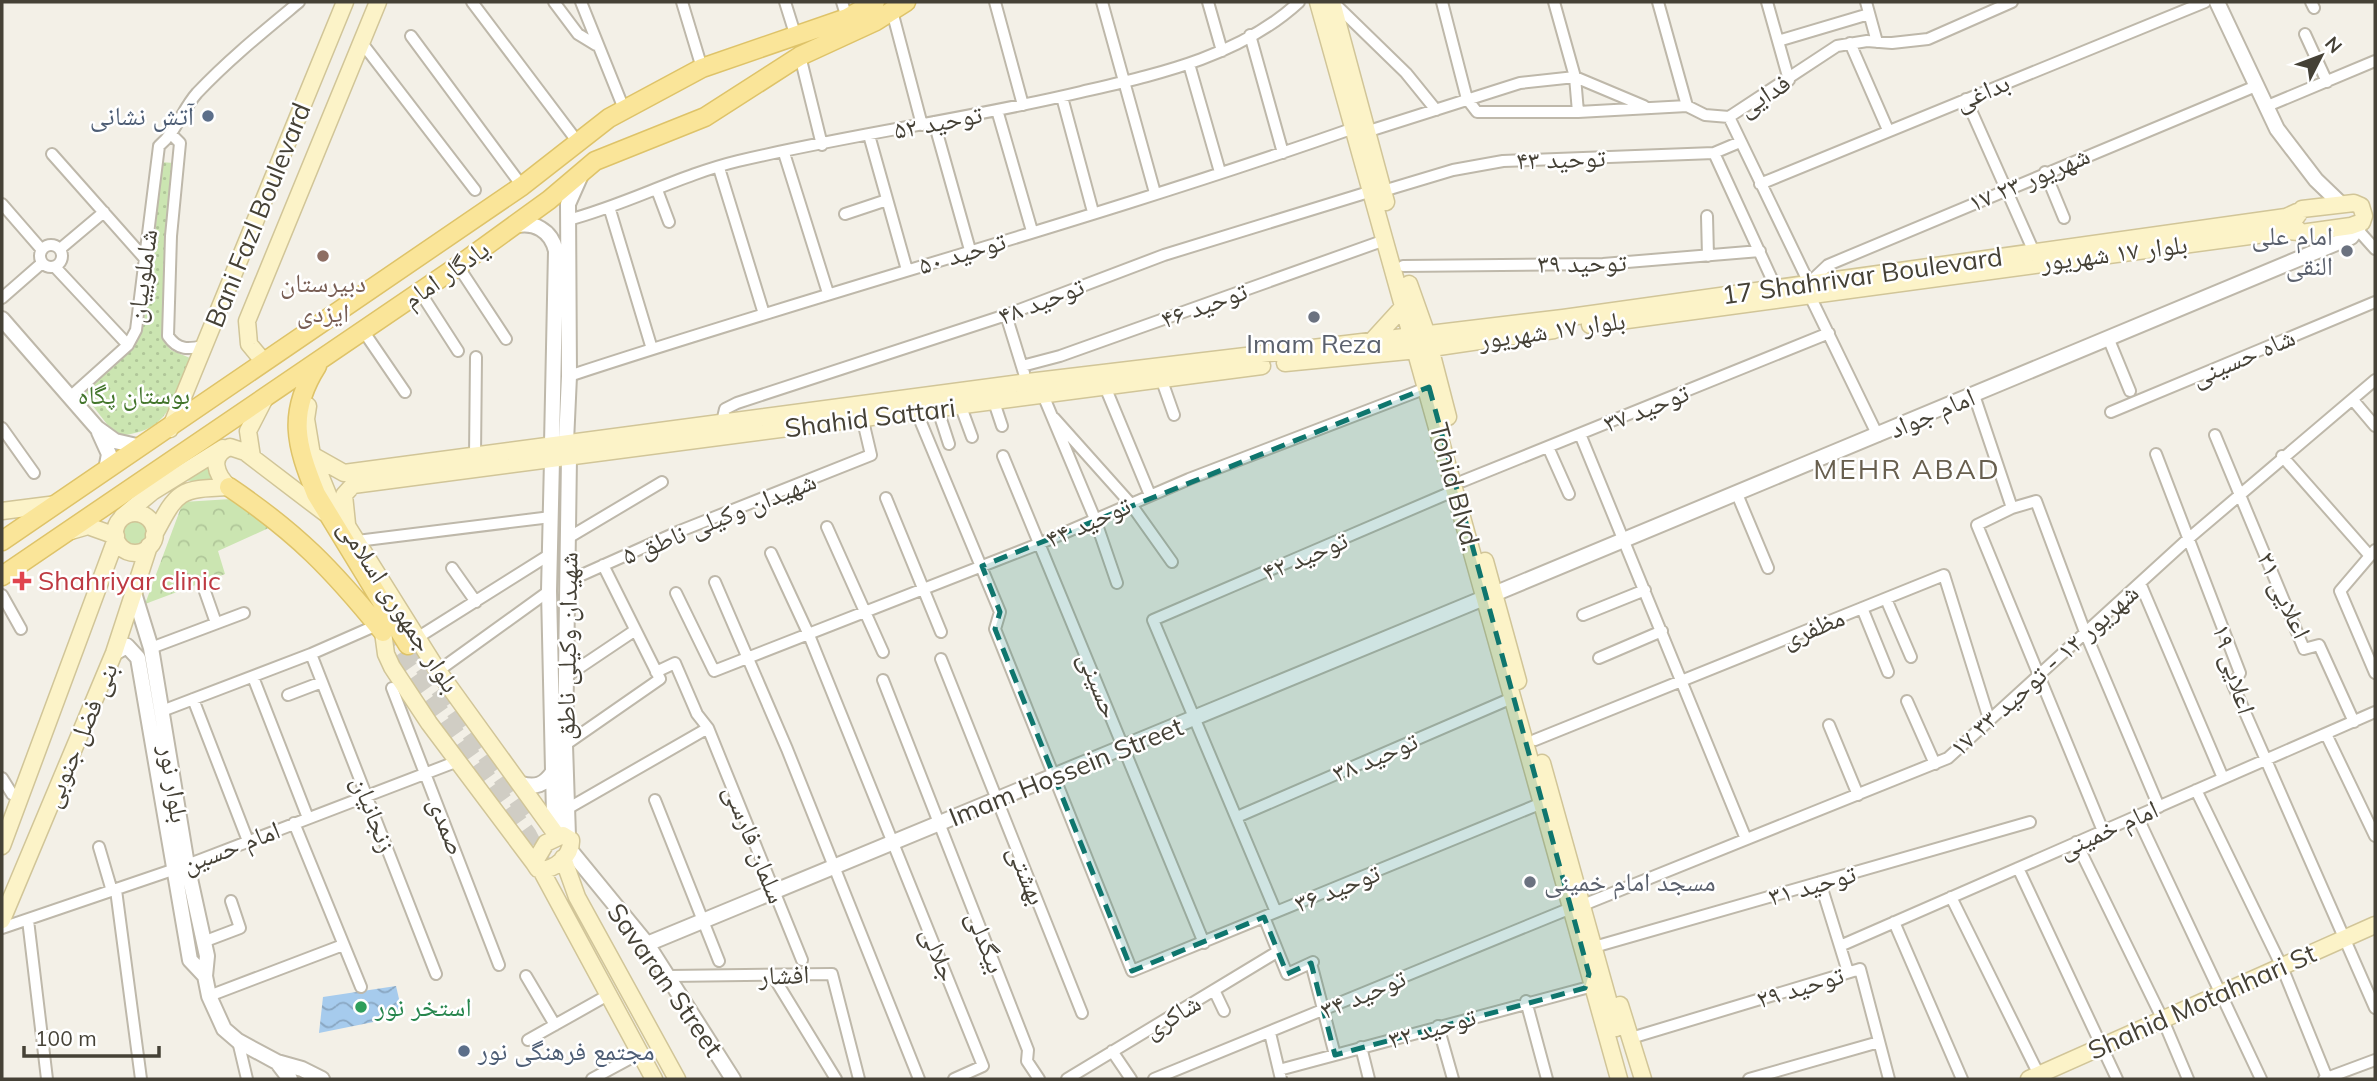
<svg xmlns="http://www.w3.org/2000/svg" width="2377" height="1081" viewBox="0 0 2377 1081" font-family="Mulish,'Noto Naskh Arabic',sans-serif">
<defs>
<pattern id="forest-crowns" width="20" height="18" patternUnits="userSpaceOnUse" patternTransform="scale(1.75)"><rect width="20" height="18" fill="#cbe5b1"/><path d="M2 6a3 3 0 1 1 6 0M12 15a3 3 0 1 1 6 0" fill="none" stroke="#b0c699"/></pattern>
<pattern id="park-dots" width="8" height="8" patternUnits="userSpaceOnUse" patternTransform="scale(1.75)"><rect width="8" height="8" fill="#cbe5b1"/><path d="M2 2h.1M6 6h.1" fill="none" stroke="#b0c699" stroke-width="1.8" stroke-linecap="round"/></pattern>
<pattern id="water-waves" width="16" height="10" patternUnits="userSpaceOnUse" patternTransform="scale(1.75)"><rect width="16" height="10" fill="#a6cbed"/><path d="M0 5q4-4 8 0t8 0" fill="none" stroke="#89a6c1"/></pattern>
</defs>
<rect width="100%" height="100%" fill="#f3f0e7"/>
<path fill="#cbe5b1" d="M210,459L211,483L181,480Z
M119 533a16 16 0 1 1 32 0a16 16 0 1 1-32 0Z"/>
<path fill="url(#forest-crowns)" d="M231,499L273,526L218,551L225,574L145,604L183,502Z"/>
<path fill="url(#park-dots)" d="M160,162L174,163L164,297L165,343L171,350L190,358C171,403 171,432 116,436L83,393C99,378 123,362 134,344C156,309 156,206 160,162Z"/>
<path fill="url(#water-waves)" d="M396,986L403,1016L319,1033L323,997Z"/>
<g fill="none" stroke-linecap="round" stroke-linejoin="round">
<path stroke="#d0cdc4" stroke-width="18" stroke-dasharray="18 9" stroke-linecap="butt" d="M383,632L528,835L545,868
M408,645L528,815"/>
<g stroke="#beb8aa" stroke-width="14">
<path id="minor" d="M472,2L577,141
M554,2L578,34L596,45
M581,2L624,109
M682,2L702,68
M785,2L796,37
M842,2L847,18
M995,2L1023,105
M1102,2L1155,193
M1208,2L1222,51
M1333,2L1406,73L1436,110
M1442,2L1467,99L1477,112H1578L1687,106L1705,115L1729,117L1837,46L1867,41L1892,43L1928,39L2012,2
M1554,2L1575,77L1578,112
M1658,2L1687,106
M1767,2L1789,80
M1866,2L1877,42
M2311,2L2314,8
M892,11L922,125
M2305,34L2327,82
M1250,35L1283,153
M411,36L522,186
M1778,41L1869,14
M362,43L475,190
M1850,43L1888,130
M800,56L822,145
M1189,64L1220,172
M1062,97L1093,212
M1966,99L2034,252
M2265,107L2375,61
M997,110L1032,231
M1729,117L1809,283L1828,265L2256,86
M934,122L970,250
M1369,131L1520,83L1575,77L1644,106
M172,135L180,143L171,236L168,336C178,351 189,349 204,346
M869,135L907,270
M784,153L828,293
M1714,153L1776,288
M52,154L146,260
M719,168L764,314
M2045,172L2064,218
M1760,184L2205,2
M657,190L669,222
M1383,191L1453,170L1503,161L1714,153L1740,142
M2,204L42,250
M610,210L652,349
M845,214L887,200
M1707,216L1708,256
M568,220C626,205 680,175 738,161C852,134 968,119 1081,92C1158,74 1239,57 1299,2
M2358,230L2375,249
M40 256a11 11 0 1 1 22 0a11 11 0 1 1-22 0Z
M60,249L104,212
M458,266L506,339
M1403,266L1603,264L1760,251
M55,267L128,345
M420,292L458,351
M1810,296L1878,436
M2,298L42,263
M1006,315L1024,373
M364,332L405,392
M2109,340L2130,391
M1022,366L1060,356L1385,240
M569,376C830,290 1096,219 1354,128
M1162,381L1174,415
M1106,389L1150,495
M1043,395L1095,519L1117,583
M1974,395L2012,508
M70,397L128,345L136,330L159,146C177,131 182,110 197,93C228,60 264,31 299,2
M2353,400L2375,426
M994,402L1002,426
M961,407L972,437
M938,410L949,444
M2111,412L2375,302
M917,413L1000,612L995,629L1132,971L1542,803
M1054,418L1130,503L1172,562
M722,422L725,409L737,403L1006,315L1164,255L1372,191
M2,428L34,473
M1580,434L1746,839
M2215,435L2304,649L2319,645L2354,722
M1548,447L1569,494
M2156,454L2240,673L2233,685L2375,1008
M475,456L476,357
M1003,456L1204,943
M2282,456L2370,556
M1463,481L1829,333
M1737,494L1768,568
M886,498L941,632
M827,527L883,652
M568,538L662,482
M357,541L551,517
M2375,550L2340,591L2375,673
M771,553L809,635L983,1066L954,1079
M452,568L476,602
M566,582L680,531L871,455L863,421
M715,582L787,749L919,1079
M202,583L216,623
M2140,583L2223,778
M676,593L714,671L1041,543L1189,479L1429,387
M2,595L21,629
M1886,599L1911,657
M1862,608L1888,672
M1583,615L1645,590
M417,638L549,555
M151,648L244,613
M311,654L436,974
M1599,658L1662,631
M941,659L1082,1013
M438,671L549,591
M656,672L675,663L697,714L708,728L802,960
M567,676L634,631
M253,677L308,818
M883,680L1028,1050L1027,1061L1039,1079
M392,688L499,965
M288,695L322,682
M193,699L248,841
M1907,701L1935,764
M162,711L311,654L377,625
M1829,725L1858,795
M2326,734L2375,836
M1535,740L1944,575L1989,719
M565,745L660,679L603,565
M2,778L12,794L20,799
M2196,790L2282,967L2327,1078
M655,800L719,961
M567,809L708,728
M2137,816L2261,1079
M1237,817L1512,698
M294,823L361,987
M2103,831L1977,525L2012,508L2036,501L2085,632L2159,807
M2076,842L2163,1020L2188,1079
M99,847L112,891
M2018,868L2117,1079
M1820,882L1848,972
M116,890L141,1079
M1951,897L2041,1079
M1583,905L1948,758L2188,539L2375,380
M1276,912L1153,620L1456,490
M1264,917L1287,974L1313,962
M28,920L47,1079
M1894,922L1962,1079
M2,928L187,865L458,761
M203,942L240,928L231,901
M1840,946L2375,712
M1594,947L2030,822
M1311,963L1335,1055
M526,976L555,1025
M669,976L832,974L859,1079
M773,976L836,1079
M1214,990L1224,1011
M209,996L343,945
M1526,1001L1547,1079
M1438,1026L1453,1079
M1270,1033L1281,1079
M1631,1038L1860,969L1889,1079
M528,1040L608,995
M238,1041L247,1079
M1361,1047L1369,1079
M1112,1051L1131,1079
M1279,1070L1593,986
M592,1079L640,1053
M1067,1079L1277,952
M1154,1079L1571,908
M1749,1079L1879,1042
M2324,1079L2375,1060"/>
</g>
<g stroke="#beb8aa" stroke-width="18">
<path id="tertiary" d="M2217,2L2277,129L2316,180L2341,204
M514,226C534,221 551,230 556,251L552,444
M2,319L97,428L115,441L141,447
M99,432L109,454L106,470
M566,442L569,376L568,204L580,177
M552,460L549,591L554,815L560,836
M134,593L151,648L187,865L207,956L205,976L209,996L224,1029L238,1041L277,1062L302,1069L322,1079
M1494,594L2351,237L2362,222
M114,653L127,646L138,658L190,960L205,976
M521,784C536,788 544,785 553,772
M568,836L565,745L569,457
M570,850L647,944L733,1079
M647,944L1484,598
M277,1062L290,1079"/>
</g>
<g stroke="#d1c598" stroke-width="19">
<path id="secondary" d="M1318,2C1420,360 1517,721 1619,1079
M1332,2L1386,202
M2354,203L2361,206L2364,216L2362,222L2351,226L2301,233L2292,223L2302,209Z
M1409,284L1426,332L1448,417
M1590,325L2287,231L2299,232
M1373,340L1404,306
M264,362L249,344L247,321L378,2
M1285,363L1418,350L1554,330
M308,406L306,419L312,455L329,497L438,671L558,837
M170,429L345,2
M312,455L344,473L1028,382L1563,318L2286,217L2297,212
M252,457L248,431L265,398
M229,487C216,475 208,455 230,447L245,452L325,513
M2,511L57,504
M115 533a20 20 0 1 1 40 0a20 20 0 1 1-40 0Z
M122,517L152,492L223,448
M347,524L344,495L353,485L1262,366
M71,531L88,526L116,536
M154,535C178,490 178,489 229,487
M1485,561L1518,681
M383,632L386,654L392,667L429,723L534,863
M1542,763L1616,1028
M563,835L571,840C572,855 554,872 538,869L534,863L546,843Z
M2,846L116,539
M563,858L577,897L677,1079
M541,870L654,1079
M2,920L114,653L149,546
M1620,1005L1643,1079
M2029,1079L2375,925"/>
</g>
<g stroke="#dec369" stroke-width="21">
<path id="primary" d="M317,366C287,413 296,445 316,494L408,645
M229,487C297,533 332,569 383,632
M2,541L522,186L609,118L702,68L847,18L875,2
M2,576L458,266L549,200L595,161L705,117L800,56L876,21L906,2"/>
</g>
<use href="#minor" stroke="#fff" stroke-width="10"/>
<use href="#tertiary" stroke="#fff" stroke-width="14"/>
<use href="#secondary" stroke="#fcf3c8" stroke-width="16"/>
<use href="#primary" stroke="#fae599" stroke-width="18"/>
</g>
<path fill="#0f766e" fill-opacity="0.2" stroke="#0f766e" stroke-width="5" stroke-dasharray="14 9" stroke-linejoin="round" d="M1429,387L1589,974L1585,988L1335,1055L1311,963L1287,974L1264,917L1132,971L995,629L1000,612L982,566Z"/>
<g fill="#5c6f8a" stroke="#fff" stroke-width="2.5">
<circle cx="208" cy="116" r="7"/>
<circle cx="464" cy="1051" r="7"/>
</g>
<g fill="#6b7280" stroke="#fff" stroke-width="2.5">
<circle cx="2347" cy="251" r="7"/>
<circle cx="1314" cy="317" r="7"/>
<circle cx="1530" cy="882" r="7"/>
</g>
<circle fill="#8d6e63" stroke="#fff" stroke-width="2.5" cx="323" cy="256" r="7"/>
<path fill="#e0444e" stroke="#fff" stroke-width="2.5" d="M18.5 570.5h7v7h7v7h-7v7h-7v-7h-7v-7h7z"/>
<circle fill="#2e9e5b" stroke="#fff" stroke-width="2.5" cx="361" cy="1007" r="7"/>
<g text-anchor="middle" stroke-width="5" stroke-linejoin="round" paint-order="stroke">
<g font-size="26" fill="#454136" stroke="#fff">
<text transform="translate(1982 92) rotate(-23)" y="9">بداغی</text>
<text transform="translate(1764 95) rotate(-32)" y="9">فدایی</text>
<text transform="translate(938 122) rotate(-11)" y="9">توحید ۵۲</text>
<text transform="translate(1561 159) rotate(-2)" y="9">توحید ۴۳</text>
<text transform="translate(2029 179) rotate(-23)" y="9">۱۷ شهریور ۲۳</text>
<text transform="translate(258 215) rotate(-68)" y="9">Bani Fazl Boulevard</text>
<text transform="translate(962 253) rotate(-17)" y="9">توحید ۵۰</text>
<text transform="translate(2114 253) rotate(-7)" y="9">بلوار ۱۷ شهریور</text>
<text transform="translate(1582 263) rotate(-1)" y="9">توحید ۳۹</text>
<text transform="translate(446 274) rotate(-35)" y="9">یادگار امام</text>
<text transform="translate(142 276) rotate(-82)" y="9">شاملوییان</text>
<text transform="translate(1862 276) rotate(-8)" y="9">17 Shahrivar Boulevard</text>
<text transform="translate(1041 301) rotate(-21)" y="9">توحید ۴۸</text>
<text transform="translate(1204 305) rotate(-20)" y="9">توحید ۴۶</text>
<text transform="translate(1552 330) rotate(-8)" y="9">بلوار ۱۷ شهریور</text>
<text transform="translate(2243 357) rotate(-23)" y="9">شاه حسینی</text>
<text transform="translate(1646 408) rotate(-22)" y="9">توحید ۳۷</text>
<text transform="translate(1932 413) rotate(-23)" y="9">امام جواد</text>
<text transform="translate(870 418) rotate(-7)" y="9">Shahid Sattari</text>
<text transform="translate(1455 487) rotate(75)" y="9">Tohid Blvd.</text>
<text transform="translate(719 518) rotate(-22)" y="9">شهیدان وکیلی ناطق ۵</text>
<text transform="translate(1088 522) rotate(-24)" y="9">توحید ۴۴</text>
<text transform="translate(1305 556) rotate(-23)" y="9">توحید ۴۲</text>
<text transform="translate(2284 595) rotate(65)" y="9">اعلایی ۲۱</text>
<text transform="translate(399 606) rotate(57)" y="9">بلوار جمهوری اسلامی</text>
<text transform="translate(1813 628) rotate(-22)" y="9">مظفری</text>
<text transform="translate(567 646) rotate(-89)" y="9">شهیدان وکیلی ناطق</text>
<text transform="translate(2234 669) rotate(73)" y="9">اعلایی ۱۹</text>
<text transform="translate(2044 670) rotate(-42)" y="9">۱۷ شهریور ۱۲ - توحید ۳۳</text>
<text transform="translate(1099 685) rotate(68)" y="9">حسینی</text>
<text transform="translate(80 735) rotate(-67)" y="9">بنی فضل جنوبی</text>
<text transform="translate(1375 757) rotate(-23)" y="9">توحید ۳۸</text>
<text transform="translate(1066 772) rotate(-22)" y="9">Imam Hossein Street</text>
<text transform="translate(174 784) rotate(81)" y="9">بلوار نور</text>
<text transform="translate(374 814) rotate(69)" y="9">زنجانیان</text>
<text transform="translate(447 826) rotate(69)" y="9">صمدی</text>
<text transform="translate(2108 829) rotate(-24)" y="9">امام خمینی</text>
<text transform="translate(755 844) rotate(68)" y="9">سلمان فارسی</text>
<text transform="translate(231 847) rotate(-21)" y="9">امام حسین</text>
<text transform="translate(1027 875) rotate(68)" y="9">بهشتی</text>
<text transform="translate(1812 885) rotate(-16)" y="9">توحید ۳۱</text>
<text transform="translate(1337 888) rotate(-22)" y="9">توحید ۳۶</text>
<text transform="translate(986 942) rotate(69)" y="9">بیگدلی</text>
<text transform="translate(939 954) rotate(68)" y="9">جلالی</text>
<text transform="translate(784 975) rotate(-2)" y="9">افشار</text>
<text transform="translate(665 980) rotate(55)" y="9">Savaran Street</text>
<text transform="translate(1800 987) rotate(-17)" y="9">توحید ۲۹</text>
<text transform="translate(1363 994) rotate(-23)" y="9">توحید ۳۴</text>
<text transform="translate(2202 1002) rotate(-24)" y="9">Shahid Motahhari St</text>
<text transform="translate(1172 1016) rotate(-31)" y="9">شاکری</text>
<text transform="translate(1432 1028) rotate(-16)" y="9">توحید ۳۲</text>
</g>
<g font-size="26" fill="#4e5e75" stroke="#fff" text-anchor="end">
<text x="194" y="125">آتش نشانی</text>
<text x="478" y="1060" text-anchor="start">مجتمع فرهنگی نور</text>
</g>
<g font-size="26" fill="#5b616d" stroke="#fff" text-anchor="end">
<text x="2333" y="245">امام علی<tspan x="2333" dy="30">النقی</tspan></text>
<text x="1314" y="353" text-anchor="middle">Imam Reza</text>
<text x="1544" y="891" text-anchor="start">مسجد امام خمینی</text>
</g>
<g font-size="26" fill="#785e54" stroke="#fff">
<text x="323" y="292">دبیرستان<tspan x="323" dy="30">ایزدی</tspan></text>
</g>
<g font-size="26" fill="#43752c" stroke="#fff">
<text x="134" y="404">بوستان پگاه</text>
</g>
<g font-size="26" fill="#be3a42" stroke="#fff" text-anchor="start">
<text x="38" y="590">Shahriyar clinic</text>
</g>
<g font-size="26" fill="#27864d" stroke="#fff" text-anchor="start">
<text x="375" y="1016">استخر نور</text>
</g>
<g font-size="28" letter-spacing="2" fill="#685f4e" stroke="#fff">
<text x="1907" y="479">MEHR ABAD</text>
</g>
</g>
<rect width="2377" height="1081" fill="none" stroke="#454136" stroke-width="7"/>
<g transform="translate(2321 56) rotate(48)" stroke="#ffffff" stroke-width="5" paint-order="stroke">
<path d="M0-5L12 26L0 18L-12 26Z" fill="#454136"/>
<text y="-10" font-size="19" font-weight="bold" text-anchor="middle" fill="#454136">N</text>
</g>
<path d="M24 1046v10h135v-10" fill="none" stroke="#454136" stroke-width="3.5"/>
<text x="35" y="1046" font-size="21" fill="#454136" stroke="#ffffff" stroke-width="5" paint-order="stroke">100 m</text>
</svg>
